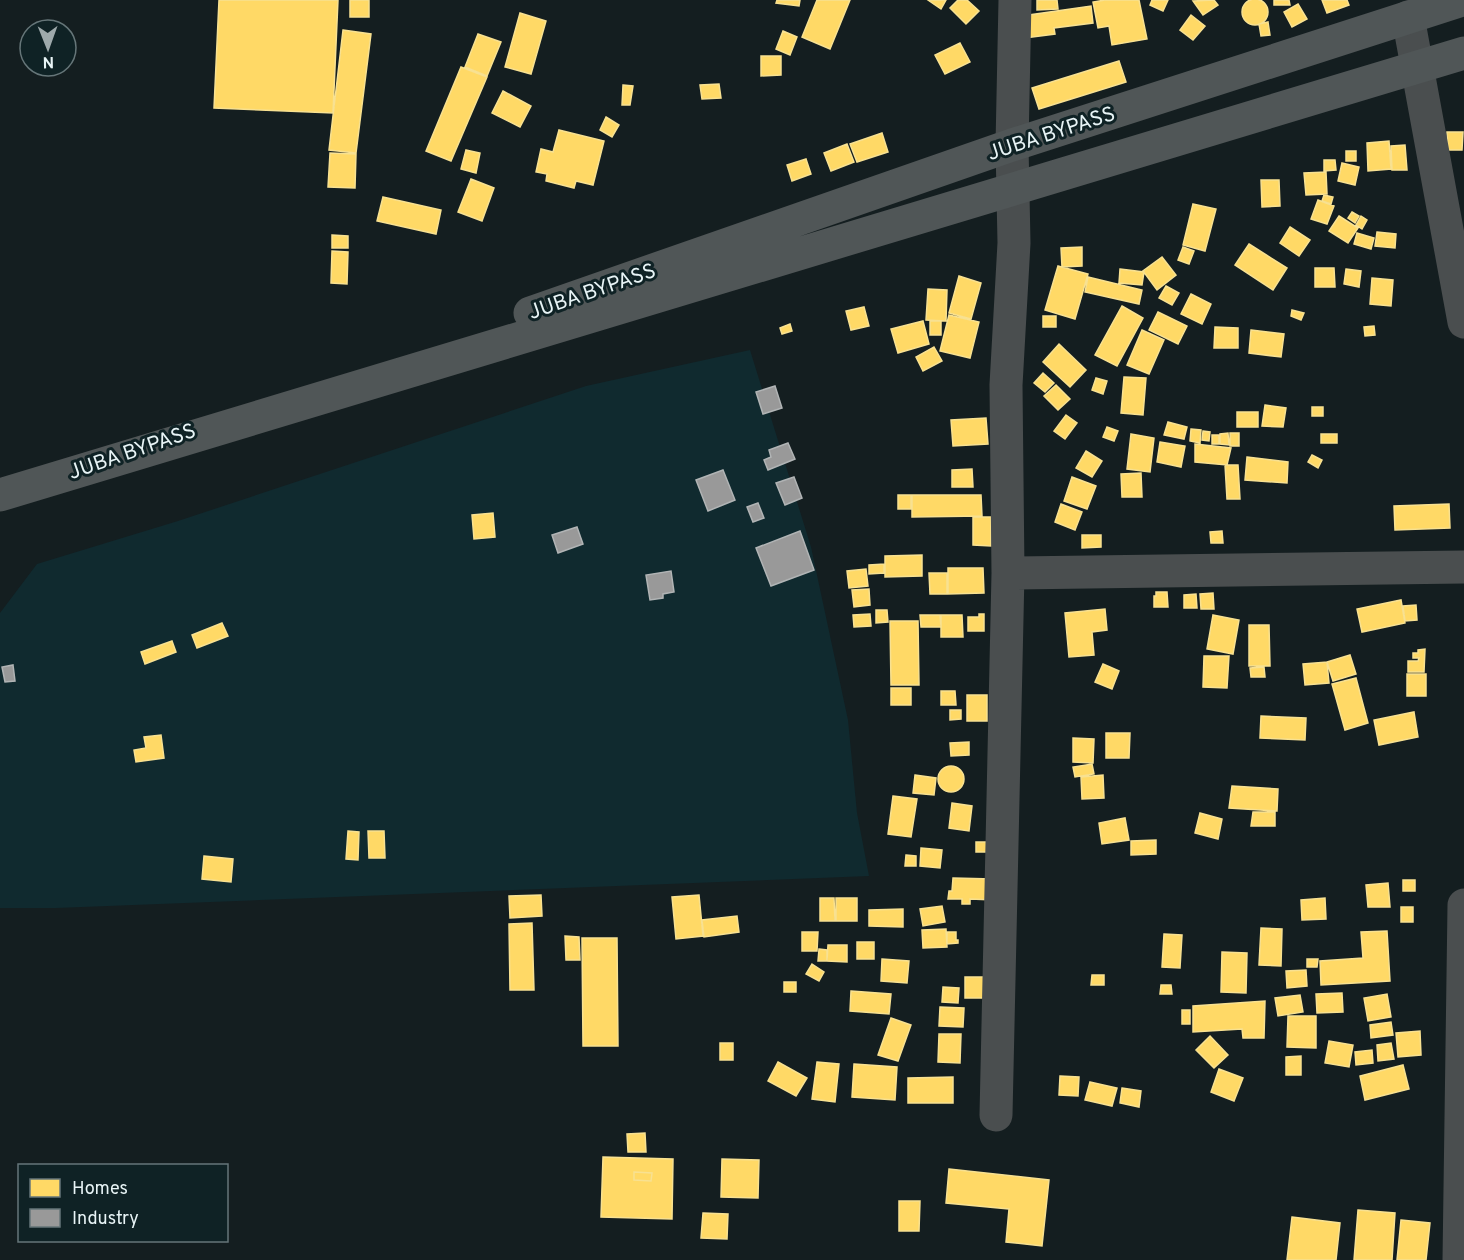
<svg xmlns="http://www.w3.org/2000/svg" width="1464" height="1260" viewBox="0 0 1464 1260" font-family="Overpass,sans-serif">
<rect width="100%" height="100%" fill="#141e20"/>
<path fill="#102a2f" d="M750,350L811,547L848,720L857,813L869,876L56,908H0V613L37,564L178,521L586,386Z"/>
<path fill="#ffd966" stroke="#f8e191" stroke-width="1.5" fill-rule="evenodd" d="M1242 12a13 13 0 1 1 26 0a13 13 0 1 1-26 0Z
M219,0H338L333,113L214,108Z
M350,0H369V17H350Z
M777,0H800L799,6L776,3Z
M817,0H850L830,49L802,37Z
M928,0H946L941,9Z
M958,0H967L979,11L966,24L950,8Z
M1037,0H1057L1058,9L1037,10Z
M1105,0H1139L1147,39L1112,45L1109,26L1098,28L1093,2Z
M1152,0H1168L1163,11L1150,5Z
M1214,0L1218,5L1203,15L1193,1Z
M1274,0H1289L1290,5H1274Z
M1322,0H1347L1349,5L1327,13Z
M1298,4L1307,19L1292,27L1284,12Z
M1091,6L1093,23L1054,28L1055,34L1025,38L1022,16Z
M520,13L546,21L531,74L505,67Z
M1191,15L1205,26L1193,40L1180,30Z
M1268,22L1270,35L1261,36L1259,24Z
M343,30L371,34L356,153L329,150Z
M783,31L797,37L790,55L776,49Z
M478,34L501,42L487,76L465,67Z
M960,43L970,62L945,74L935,55Z
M761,56H781V75L761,76Z
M1119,61L1126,82L1039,109L1032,88Z
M461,67L487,77L451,161L426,151Z
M719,84L721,98L702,99L700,85Z
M623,85L633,86L630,105H622Z
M503,91L531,106L520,127L492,113Z
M606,117L619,125L612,137L600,130Z
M559,130L604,141L593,185L576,181L574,188L546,181L547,174L536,172L541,149L553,152Z
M1447,132H1463L1462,150H1448Z
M882,133L888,152L857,162L850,144Z
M1389,141L1391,169L1368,171L1367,143Z
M847,144L854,162L831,171L824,153Z
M1405,145L1407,170H1392L1391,146Z
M466,150L480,153L476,173L461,169Z
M1346,151H1356V161H1346Z
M330,153L356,154L355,188L328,187Z
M806,159L811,174L792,181L787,165Z
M1324,160H1335L1336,170L1324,171Z
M1342,163L1359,167L1355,185L1338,181Z
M1326,172L1327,194L1306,195L1304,173Z
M471,179L494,188L482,221L458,212Z
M1261,180H1279L1280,206L1262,207Z
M1324,195L1333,197L1331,204L1322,201Z
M383,197L441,210L436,234L377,221Z
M1318,200L1334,206L1327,224L1311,219Z
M1193,204L1216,209L1205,251L1183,245Z
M1352,212L1359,216L1355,223L1348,218Z
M1339,216L1358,228L1348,243L1329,231Z
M1361,216L1367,220L1362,229L1356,225Z
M1290,227L1310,240L1299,256L1280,243Z
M1377,232L1396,234L1395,248L1375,246Z
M1357,233L1374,238L1371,249L1354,244Z
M332,235L348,236V248H332Z
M1249,244L1287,268L1273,290L1235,265Z
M1082,247V266L1062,267L1061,248Z
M1183,247L1194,251L1189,264L1178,260Z
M332,251L348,252L347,284L331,283Z
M1162,257L1176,275L1157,290L1143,271Z
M1058,266L1088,274L1075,319L1045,310Z
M1315,268H1334L1335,287H1315Z
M1120,269L1144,272L1142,285L1119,283Z
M1346,269L1361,271L1359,287L1344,284Z
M959,276L981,283L971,319L949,313Z
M1088,277L1142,290L1139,304L1085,292Z
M1372,278L1393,280L1391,306L1370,304Z
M1166,286L1179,293L1172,305L1159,298Z
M928,289L947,290L946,321L926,320Z
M1191,294L1211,304L1202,324L1181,314Z
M1122,306L1143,318L1117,366L1095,355Z
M864,307L869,326L851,330L846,311Z
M1292,310L1304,313L1301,320L1291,316Z
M1158,312L1187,326L1178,344L1149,330Z
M949,315L979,322L970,358L940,351Z
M1043,316H1056V327H1043Z
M923,321L929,344L898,353L891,329Z
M930,321H941V335H930Z
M790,324L792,331L782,334L780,328Z
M1374,326L1375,335L1365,336L1364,327Z
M1215,327L1238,328V348H1214Z
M1142,330L1164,340L1149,374L1127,365Z
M1251,330L1284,334L1281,357L1249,353Z
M1059,344L1086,370L1070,387L1043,362Z
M934,347L942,361L923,371L916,357Z
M1043,373L1054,383L1045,392L1034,383Z
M1124,377L1146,378L1143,415L1121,413Z
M1096,378L1107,381L1103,394L1092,390Z
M1056,385L1070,399L1058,410L1044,396Z
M1265,405L1286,408L1283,427L1262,426Z
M1312,407H1323V416H1312Z
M1237,412H1258V427H1237Z
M1066,415L1077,423L1065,439L1054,431Z
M986,418L988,444L953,446L951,420Z
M1168,422L1187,427L1184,439L1164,435Z
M1107,427L1118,431L1114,441L1103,437Z
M1191,429L1201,430L1200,443L1190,441Z
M1203,431L1210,432L1209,441L1202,440Z
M1228,433L1229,445L1220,444V434Z
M1230,433H1239V446H1230Z
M1131,434L1154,438L1150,472L1127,469Z
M1321,434H1337V443H1321Z
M1212,435H1219V444H1212Z
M1160,442L1185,446L1181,467L1157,462Z
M1195,444L1231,448L1227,465L1195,462Z
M1086,451L1102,461L1092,477L1076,468Z
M1312,455L1322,460L1318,468L1308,462Z
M1247,457L1288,462L1287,483L1245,480Z
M1225,465H1238L1240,499H1227Z
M972,469L973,487H952V470Z
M1141,473L1142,497H1122L1121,474Z
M1072,477L1096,486L1087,509L1064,501Z
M898,495H911V509H898Z
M912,495H981L982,516L912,517Z
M1061,504L1082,512L1075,530L1055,522Z
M1449,504L1450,528L1395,530L1394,506Z
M493,513L495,537L474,539L472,515Z
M973,517H991V546L973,545Z
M1222,531L1223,543H1211L1210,532Z
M1082,535H1101V547L1082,548Z
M922,555V576L885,577V556Z
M884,564V573L869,574V565Z
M948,568H983L984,593L948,594Z
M866,569L868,586L849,588L847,571Z
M929,573H947V594H930Z
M869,589L870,605L854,607L852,590Z
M1156,592H1167L1168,607H1154V596H1156Z
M1213,593L1214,609H1201L1200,594Z
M1196,594L1197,608H1184V595Z
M1401,600L1405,623L1362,632L1357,609Z
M1416,605L1417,620L1405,621L1403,606Z
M1105,609L1107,630L1092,632L1094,655L1069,657L1065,613Z
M876,610H887L888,622L876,623Z
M870,614L871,626L854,627L853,615Z
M979,614H984V631H968V617H979Z
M920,615H940L941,627H921Z
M941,615H962L963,637H941Z
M1213,615L1239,620L1233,654L1207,649Z
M890,621H918L919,685H891Z
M222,623L228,636L197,648L192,635Z
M1249,625H1269L1270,666H1249Z
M172,641L176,652L145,664L141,652Z
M1425,649L1424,672H1408V661H1418L1419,658H1413V653H1418V650Z
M1350,655L1356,674L1333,681L1327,662Z
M1204,656H1229L1227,688L1203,687Z
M1327,662L1329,683L1305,685L1303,664Z
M1103,664L1119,671L1112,689L1095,682Z
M1264,667L1265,677H1251L1250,668Z
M1407,674H1426V696H1407Z
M1356,678L1368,723L1345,730L1332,684Z
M891,688H911V705H891Z
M941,691H955L956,705H941Z
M967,695H987V721H967Z
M950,710H961V719L950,720Z
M1414,712L1418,737L1379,745L1374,720Z
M1261,716L1306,718L1305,740L1260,738Z
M1106,733H1130L1129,758H1106Z
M161,735L164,758L136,762L134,750L146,748L144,737Z
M1073,738L1094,739L1093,763L1073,762Z
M969,742V755L951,756L950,743Z
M1092,764L1094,774L1075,777L1073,767Z
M938 779a13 13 0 1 1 26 0a13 13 0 1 1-26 0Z
M915,775L936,778L934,795L913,793Z
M1103,775L1104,798L1082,799L1081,777Z
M1232,786L1278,789L1277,811L1229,808Z
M893,796L917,799L911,837L888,834Z
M952,803L972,806L969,831L949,828Z
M1253,812H1275V826H1251Z
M1200,813L1222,819L1218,839L1195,833Z
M1125,818L1129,840L1102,844L1099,823Z
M348,831L359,832L358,860L346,859Z
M368,831H384L385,858H369Z
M1156,840V854L1131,855V841Z
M976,842H989V852H976Z
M921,848L942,850L940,868L920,866Z
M906,855L916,856V866H905Z
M204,856L233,859L231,882L202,879Z
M953,878L993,879V900L970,899V904H962V899H948L949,891H952Z
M1403,880H1415V891H1403Z
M1388,883L1390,907H1368L1366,885Z
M541,895L542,916L510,918L509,896Z
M699,895L703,936L676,939L672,897Z
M820,898H834L835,921H820Z
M836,898H857V921H836Z
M1325,898L1326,919L1302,920L1301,900Z
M942,906L945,922L923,926L920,909Z
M1401,907H1413V922H1401Z
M903,909V927L869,926V910Z
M737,916L739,932L704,937L702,920Z
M532,923L534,990H510L509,924Z
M1261,928L1282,929L1281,966L1259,965Z
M946,929L947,947L923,948L922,930Z
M1387,931L1390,981L1321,985L1320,961L1363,958L1361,932Z
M802,932H818L817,951H802Z
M947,932H956V940H958V943L947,944Z
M1164,934L1182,935L1180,968L1162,967Z
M565,936L579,937L580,960H566Z
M582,938H617L618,1046H583Z
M857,942H874V959H857Z
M828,945H847V962L827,961Z
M819,949L827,950V961H818Z
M1222,952L1247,953L1246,993L1221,992Z
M882,959L909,961L907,983L881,981Z
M1307,959H1318L1317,967H1307Z
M812,964L824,972L819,981L806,974Z
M1306,970L1307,986L1287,988L1286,971Z
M1092,975H1104V985H1091Z
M965,977H985V998H965Z
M784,982H796V992H784Z
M1161,985H1171L1172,994H1160Z
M943,987L959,988L958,1003L942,1002Z
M851,991L891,994L889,1014L850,1011Z
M1342,993L1343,1012L1317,1013L1316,994Z
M1387,994L1391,1017L1368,1021L1364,998Z
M1300,995L1303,1012L1278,1016L1275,998Z
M1265,1001L1264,1038H1243L1242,1029L1193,1032V1006Z
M940,1007L964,1008L963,1027L939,1026Z
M1182,1010H1190V1024H1182Z
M1288,1016H1316V1048L1287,1047Z
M891,1018L911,1025L898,1061L878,1055Z
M1391,1022L1393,1035L1371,1038L1370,1025Z
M1420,1031L1421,1055L1398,1057L1396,1033Z
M939,1034H961L960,1063L938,1062Z
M1210,1036L1228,1055L1214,1068L1196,1050Z
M1329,1041L1353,1045L1349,1067L1325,1063Z
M720,1043H733V1060H720Z
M1391,1043L1394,1059L1378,1061L1377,1045Z
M1372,1050L1373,1063L1356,1065L1355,1052Z
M1301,1056V1075H1286V1057Z
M778,1062L807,1078L796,1096L768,1081Z
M817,1062L839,1064L835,1102L812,1099Z
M854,1064L897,1067L895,1100L852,1097Z
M1403,1065L1409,1089L1365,1100L1360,1076Z
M1219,1069L1243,1078L1234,1101L1211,1092Z
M1060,1076L1079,1077L1078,1096L1059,1095Z
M953,1077V1103H908V1078Z
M1090,1082L1117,1088L1112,1106L1085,1100Z
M1122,1088L1141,1091L1139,1107L1120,1103Z
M645,1133L646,1152H628L627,1134Z
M603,1157L673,1159L672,1219L601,1217ZM634,1172L652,1173L651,1181L634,1180Z
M722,1159L759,1160L758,1198L721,1197Z
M949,1169L1049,1180L1042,1246L1006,1242L1009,1209L946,1203Z
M634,1172L652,1173L651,1181L634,1180Z
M899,1201H920L919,1231H899Z
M1358,1210L1395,1213L1392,1260H1354Z
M703,1213L728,1214L727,1239L701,1238Z
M1292,1217L1340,1223L1336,1260H1287Z
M1401,1220L1430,1223L1426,1260H1397Z"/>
<path fill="#999" stroke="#b1b4b5" stroke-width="1.5" d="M775,386L782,408L763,414L756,392Z
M788,443L795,459L768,470L764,460L771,457L769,450Z
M723,470L735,500L708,511L696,480Z
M794,477L802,498L785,505L776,483Z
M758,503L764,518L753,522L747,507Z
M577,527L583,544L558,553L552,535Z
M800,531L814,570L771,586L756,548Z
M671,571L674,592L663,594V598L650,600L646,575Z
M13,665L15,681L5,682L2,667Z"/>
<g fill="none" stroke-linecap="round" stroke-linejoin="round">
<path stroke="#4a4e4f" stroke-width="33" d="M1408,17L1464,322
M1008,573L1464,567
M996,1115L1008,573L1006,385L1014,243L1012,145L1015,0
M1459,1260L1464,905"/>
<path stroke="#505657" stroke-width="33" d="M530,313L1012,145L1462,0
M0,495L1464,53"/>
</g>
<g text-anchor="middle" stroke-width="6" stroke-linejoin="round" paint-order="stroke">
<g font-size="21" fill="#e8f4f6" stroke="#0f2225">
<text transform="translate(1051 133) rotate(-18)" y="7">JUBA BYPASS</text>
<text transform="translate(592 291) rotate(-19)" y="7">JUBA BYPASS</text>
<text transform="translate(132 451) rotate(-19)" y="7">JUBA BYPASS</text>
</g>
</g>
<rect x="18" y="1164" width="210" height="78" fill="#0f2225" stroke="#667679" stroke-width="1.5"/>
<rect x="30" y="1179" width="30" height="18" fill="#ffd966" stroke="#667679" stroke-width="1.5"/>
<text x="72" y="1194" font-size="18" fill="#e8f4f6">Homes</text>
<rect x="30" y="1209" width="30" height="18" fill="#999999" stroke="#667679" stroke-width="1.5"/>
<text x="72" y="1224" font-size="18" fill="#e8f4f6">Industry</text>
<g transform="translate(48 48) rotate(179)"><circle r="28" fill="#0f2225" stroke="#667679" stroke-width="1.5"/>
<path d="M0-4.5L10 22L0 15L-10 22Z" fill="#9ea9ab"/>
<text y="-9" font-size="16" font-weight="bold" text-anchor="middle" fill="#e8f4f6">N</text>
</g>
</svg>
